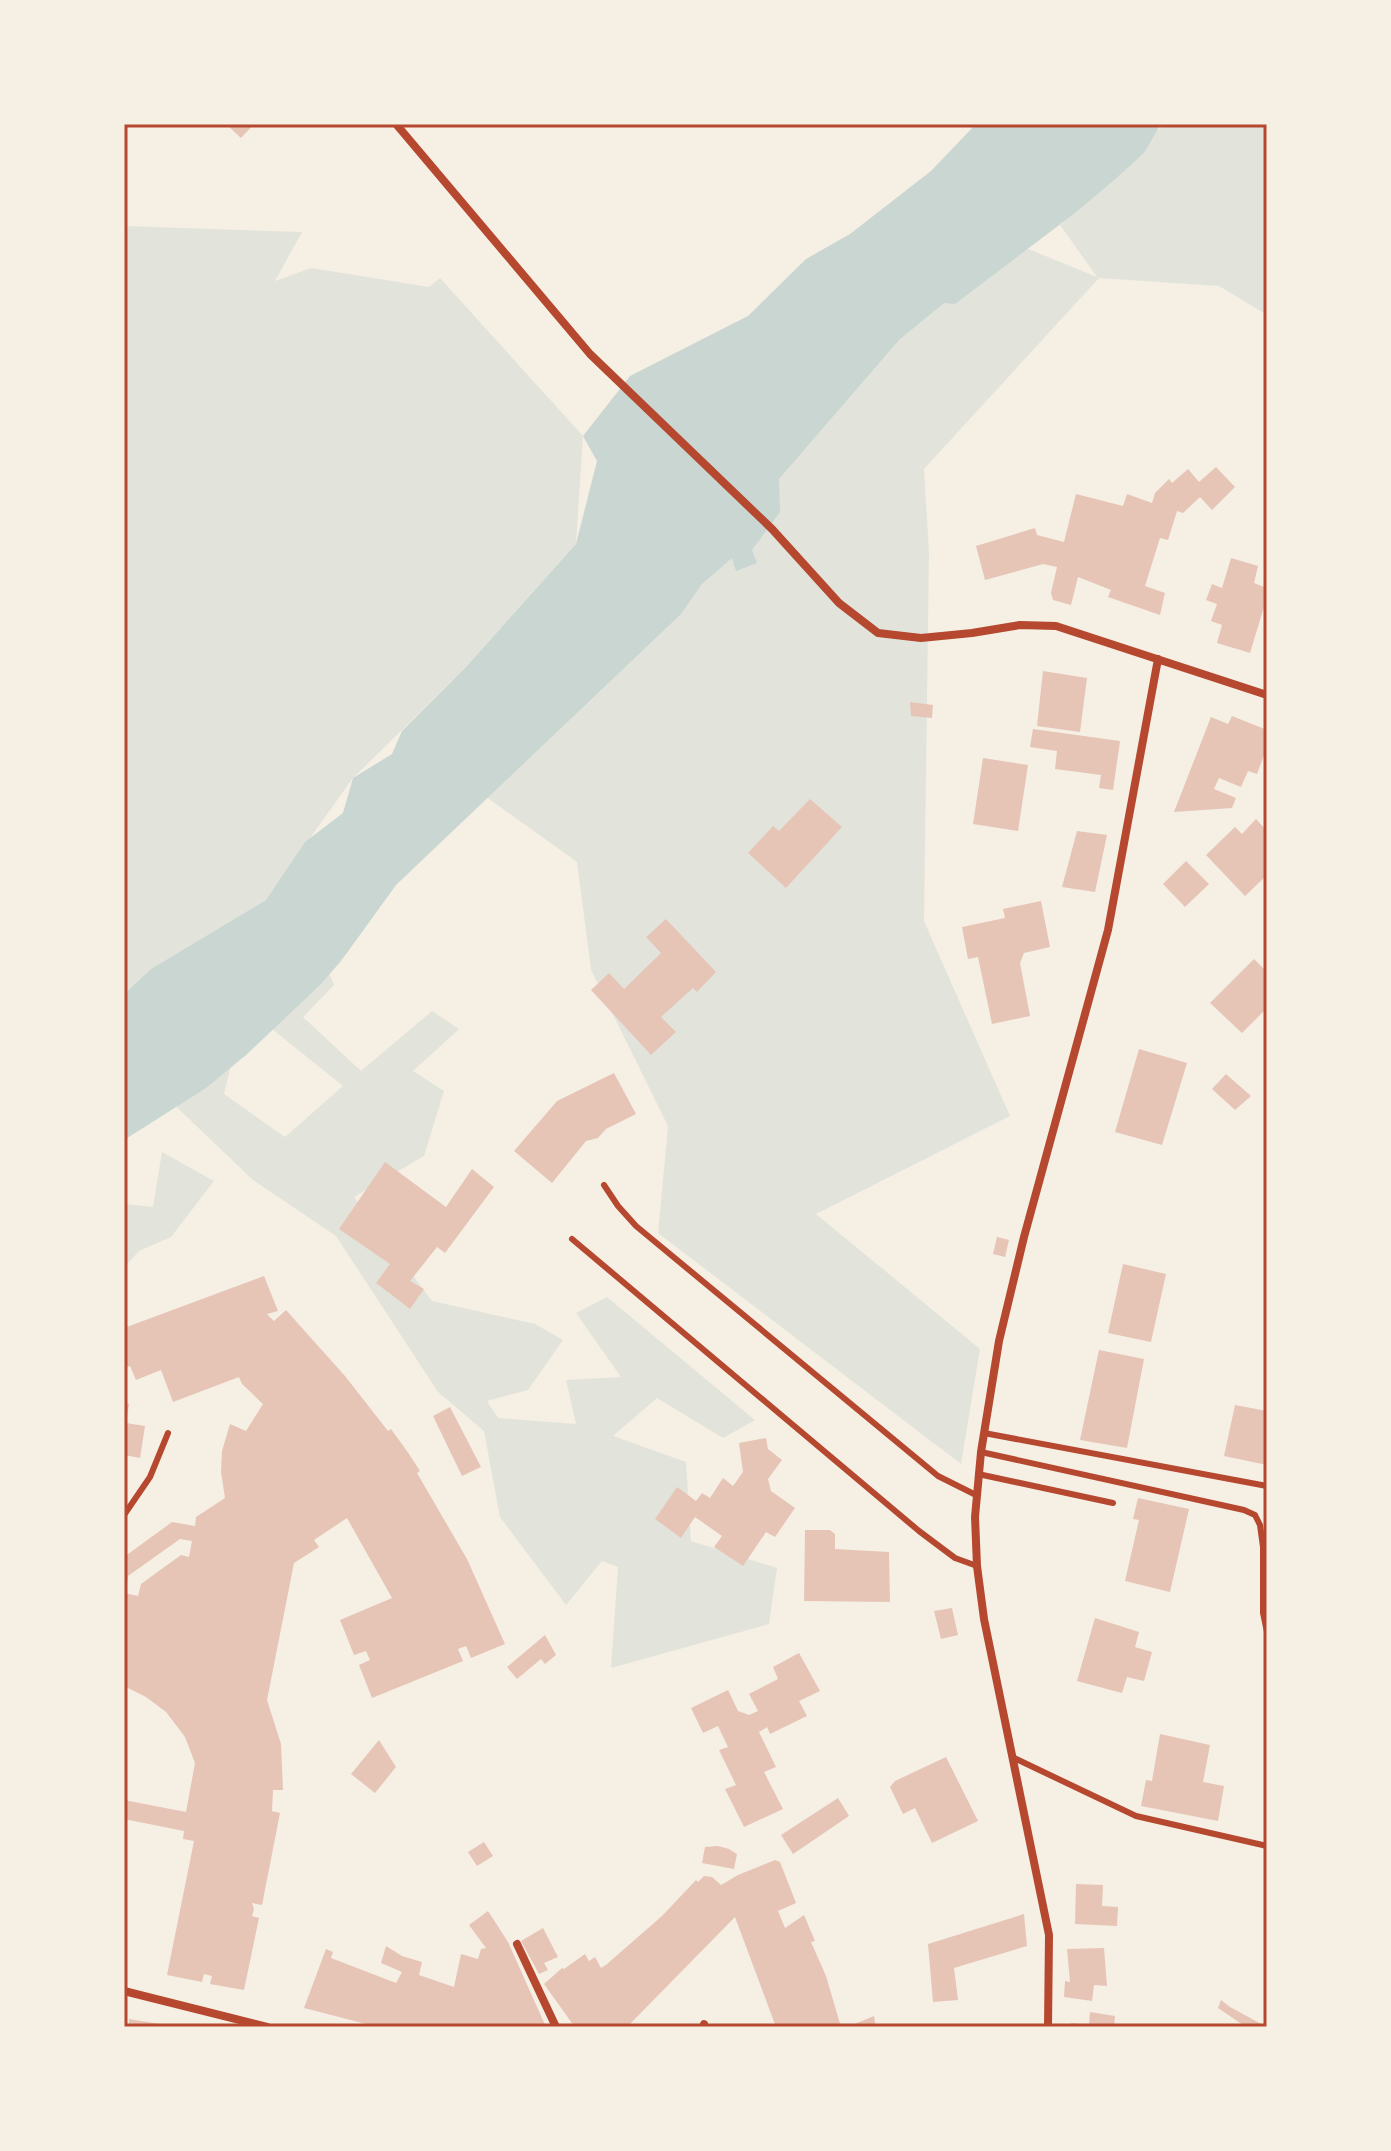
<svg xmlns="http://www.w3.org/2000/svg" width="1391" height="2151" viewBox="0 0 1391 2151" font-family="'Space Grotesk',sans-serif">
<rect width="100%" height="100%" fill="#f6efe4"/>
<path fill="#e2e4dc" d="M1171,124H1267V315L1219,286L1099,278L924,469L929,552L924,921L1010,1116L816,1214L980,1349L961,1464L658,1233L668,1126L591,970L577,862L464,781L999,237L1097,277L1060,225L1144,153L1156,130Z
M124,226L302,232L275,281L311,268L429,287L440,278L583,436L576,544L467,666L353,778L266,900L151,969L124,994Z
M315,940L334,985L303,1017L361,1071L432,1011L459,1029L413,1071L444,1091L424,1156L354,1197L432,1301L535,1324L563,1340L528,1390L487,1401L498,1418L576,1424L566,1380L621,1377L576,1313L607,1297L755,1420L723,1438L657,1398L613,1436L686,1462L691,1541L777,1568L769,1624L611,1668L618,1567L602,1561L566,1605L500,1517L484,1431L438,1392L336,1236L253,1180L166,1097L238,1037L224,1094L285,1137L343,1086L241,1004Z
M162,1152L214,1181L171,1237L139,1251L124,1268V1204L153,1207Z"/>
<path fill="#c9d6d2" d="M976,124H1171L1159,127L1144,153L1113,181L1075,213L955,304L944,303L899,340L779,479L780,512L752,550L757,563L736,571L732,558L702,584L681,614L396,885L341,961L321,984L246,1055L206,1088L124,1140V994L151,969L266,900L305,842L343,813L353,778L392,754L402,731L467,666L576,544L597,461L583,436L630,376L748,316L806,259L850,234L931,171Z"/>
<path fill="#e6c5b7" d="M226,124H254L241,138Z
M1216,467L1235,487L1212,510L1200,497L1183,513L1177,511L1168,540L1160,538L1145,586L1165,593L1160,615L1108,597L1111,590L1078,577L1071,605L1053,600L1051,593L1057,567L1043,564L985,580L976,546L1035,528L1037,535L1064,542L1076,494L1123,506L1127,494L1152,503L1155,493L1169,479L1172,483L1188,469L1199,482Z
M1231,558L1258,566L1254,583L1267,588V597L1250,653L1217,643L1222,625L1211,621L1217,604L1206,600L1212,584L1222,588Z
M1043,671L1087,678L1080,732L1037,726Z
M910,702L933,705L932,718L911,716Z
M1232,716L1267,730V747L1257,774L1248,771L1241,787L1219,778L1214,789L1236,798L1232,808L1174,812L1211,717L1228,724Z
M1033,729L1120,741L1113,790L1099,788L1101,775L1055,769L1057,751L1030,747Z
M983,758L1028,765L1018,831L973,824Z
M810,799L842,827L786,888L748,853L773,826L779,831Z
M1256,819L1267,831V875L1245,896L1206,855L1235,827L1242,834Z
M1077,831L1107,835L1095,892L1062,887Z
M1186,861L1209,884L1185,907L1163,884Z
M1041,901L1050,947L1024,953L1020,963L1030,1016L992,1024L978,957L968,959L962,927L1005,918L1003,909Z
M666,919L716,972L697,992L693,988L661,1017L676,1032L651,1055L591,990L609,973L624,989L661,953L646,937Z
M1254,959L1267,972V1008L1242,1033L1210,1003Z
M1139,1049L1187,1063L1162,1145L1115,1132Z
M614,1073L636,1114L606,1129L598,1138L586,1141L552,1183L514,1151L557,1101Z
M1226,1074L1251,1096L1235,1110L1212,1089Z
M385,1162L446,1207L472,1169L494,1187L445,1253L437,1247L410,1281L424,1289L410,1309L376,1283L390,1264L339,1229Z
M997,1237L1009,1240L1005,1257L993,1254Z
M1123,1264L1166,1274L1151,1342L1108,1333Z
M264,1276L278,1311L267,1314L274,1321L286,1310L345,1376L388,1431L391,1429L407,1451L420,1471L417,1473L467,1559L505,1644L471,1658L466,1646L458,1649L463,1661L372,1698L359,1665L370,1660L366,1651L354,1655L340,1620L392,1598L347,1518L314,1540L319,1547L294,1563L267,1700L281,1744L283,1790H273L272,1811L280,1813L262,1905L252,1903L254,1909L252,1916L259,1918L244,1990L210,1984L212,1976L204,1974L202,1982L167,1975L194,1841L183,1839L184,1831L124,1819V1800L186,1812L195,1763L185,1737L166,1712L146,1697L124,1686L126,1675H124V1593L138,1596L141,1584L181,1555L189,1557L192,1541L180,1539L128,1576L126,1591L124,1557L172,1522L195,1526L196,1517L225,1498L221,1472L222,1451L230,1424L246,1431L263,1404L242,1384L239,1377L173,1402L161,1370L136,1380L130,1366L124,1368V1328Z
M1099,1350L1144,1359L1127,1448L1080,1440Z
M124,1403L129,1404L126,1423L145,1426L140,1458L124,1455Z
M1235,1405L1267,1411V1465L1224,1456Z
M450,1407L481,1467L462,1476L433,1416Z
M766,1438L768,1449L782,1460L768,1479L771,1491L795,1508L775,1537L766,1532L743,1566L714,1547L722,1536L695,1517L681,1538L655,1519L677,1487L696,1501L702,1493L710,1498L723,1478L733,1486L743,1472L739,1443Z
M1138,1498L1189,1509L1170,1592L1125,1581L1139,1520L1133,1519Z
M805,1530H830L835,1534V1549L889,1552L890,1602L804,1601Z
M952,1608L958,1635L941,1639L934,1611Z
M1095,1618L1139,1632L1135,1647L1152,1652L1144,1681L1127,1677L1122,1693L1077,1681Z
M545,1635L556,1655L545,1664L541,1659L517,1679L507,1667Z
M799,1653L820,1691L799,1701L807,1716L770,1734L767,1727L759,1732L776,1767L764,1772L783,1809L744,1827L725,1789L736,1785L719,1750L728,1747L718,1726L703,1733L691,1708L728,1690L738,1711L749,1715L758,1711L749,1694L778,1679L773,1667Z
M1160,1734L1210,1745L1203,1782L1224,1786L1218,1821L1141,1806L1146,1780L1152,1781Z
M379,1740L396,1767L375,1793L351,1774Z
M946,1757L978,1821L932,1843L915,1808L903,1814L890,1787L895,1781Z
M838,1798L849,1816L793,1854L781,1835Z
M484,1842L493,1856L477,1866L468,1852Z
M718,1846L729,1849L737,1854L734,1869L702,1863L705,1847Z
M775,1860L780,1862L796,1903L778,1911L785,1928L804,1915L815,1941L811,1942L826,1976L841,2027H776L735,1917L627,2027H579L576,2024L574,2026L544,1984L562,1968L564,1969L585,1954L589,1961L595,1957L601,1968L607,1964L662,1916L696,1880L698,1882L704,1876L712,1877L721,1885L738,1875Z
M1076,1884L1103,1885L1102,1906L1118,1907L1117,1926L1075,1924Z
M488,1911L508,1942L546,2027H378L304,2008L326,1949L333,1952L331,1958L396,1983L402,1972L381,1963L386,1946L402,1956L422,1962L419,1975L454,1987L461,1954L478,1959L481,1949L486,1948L469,1925Z
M1024,1914L1027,1946L954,1968L958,2000L933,2002L928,1944Z
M543,1928L558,1957L544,1963L548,1970L539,1974L521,1941Z
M1104,1948L1107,1986L1094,1985L1092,2001L1064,1997L1065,1981L1070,1982L1067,1949Z
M1221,2000L1230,2007L1267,2027H1246L1218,2008Z
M1090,2012L1115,2016L1114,2027H1071V2023L1089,2025Z
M874,2016L876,2027H847Z
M129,2019L166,2025V2027H129Z"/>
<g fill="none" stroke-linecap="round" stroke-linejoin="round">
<path stroke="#b5482f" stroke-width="6" d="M604,1185L618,1206L636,1226L938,1476L976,1495
M572,1239L919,1531L955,1558L977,1566
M984,1433L1267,1486
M981,1452L1244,1510L1255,1515L1260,1525L1263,1547V1613L1267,1632
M978,1474L1113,1503
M124,1515L150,1477L168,1433
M1012,1757L1136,1816L1267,1846"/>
<path stroke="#b5482f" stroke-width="8" d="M396,124L590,354L772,529L839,603L878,633L921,638L972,633L1020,625L1056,626L1267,695
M517,1944L556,2027
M124,1991L267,2027
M703,2027L704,2024
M1048,2027L1049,1935L984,1619L977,1566L975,1517L981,1452L999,1341L1024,1237L1108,930L1158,659"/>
</g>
<rect width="1391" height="2151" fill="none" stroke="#f6efe4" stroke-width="252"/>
<rect x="126" y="126" width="1139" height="1899" fill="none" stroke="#b5482f" stroke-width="3"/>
</svg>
